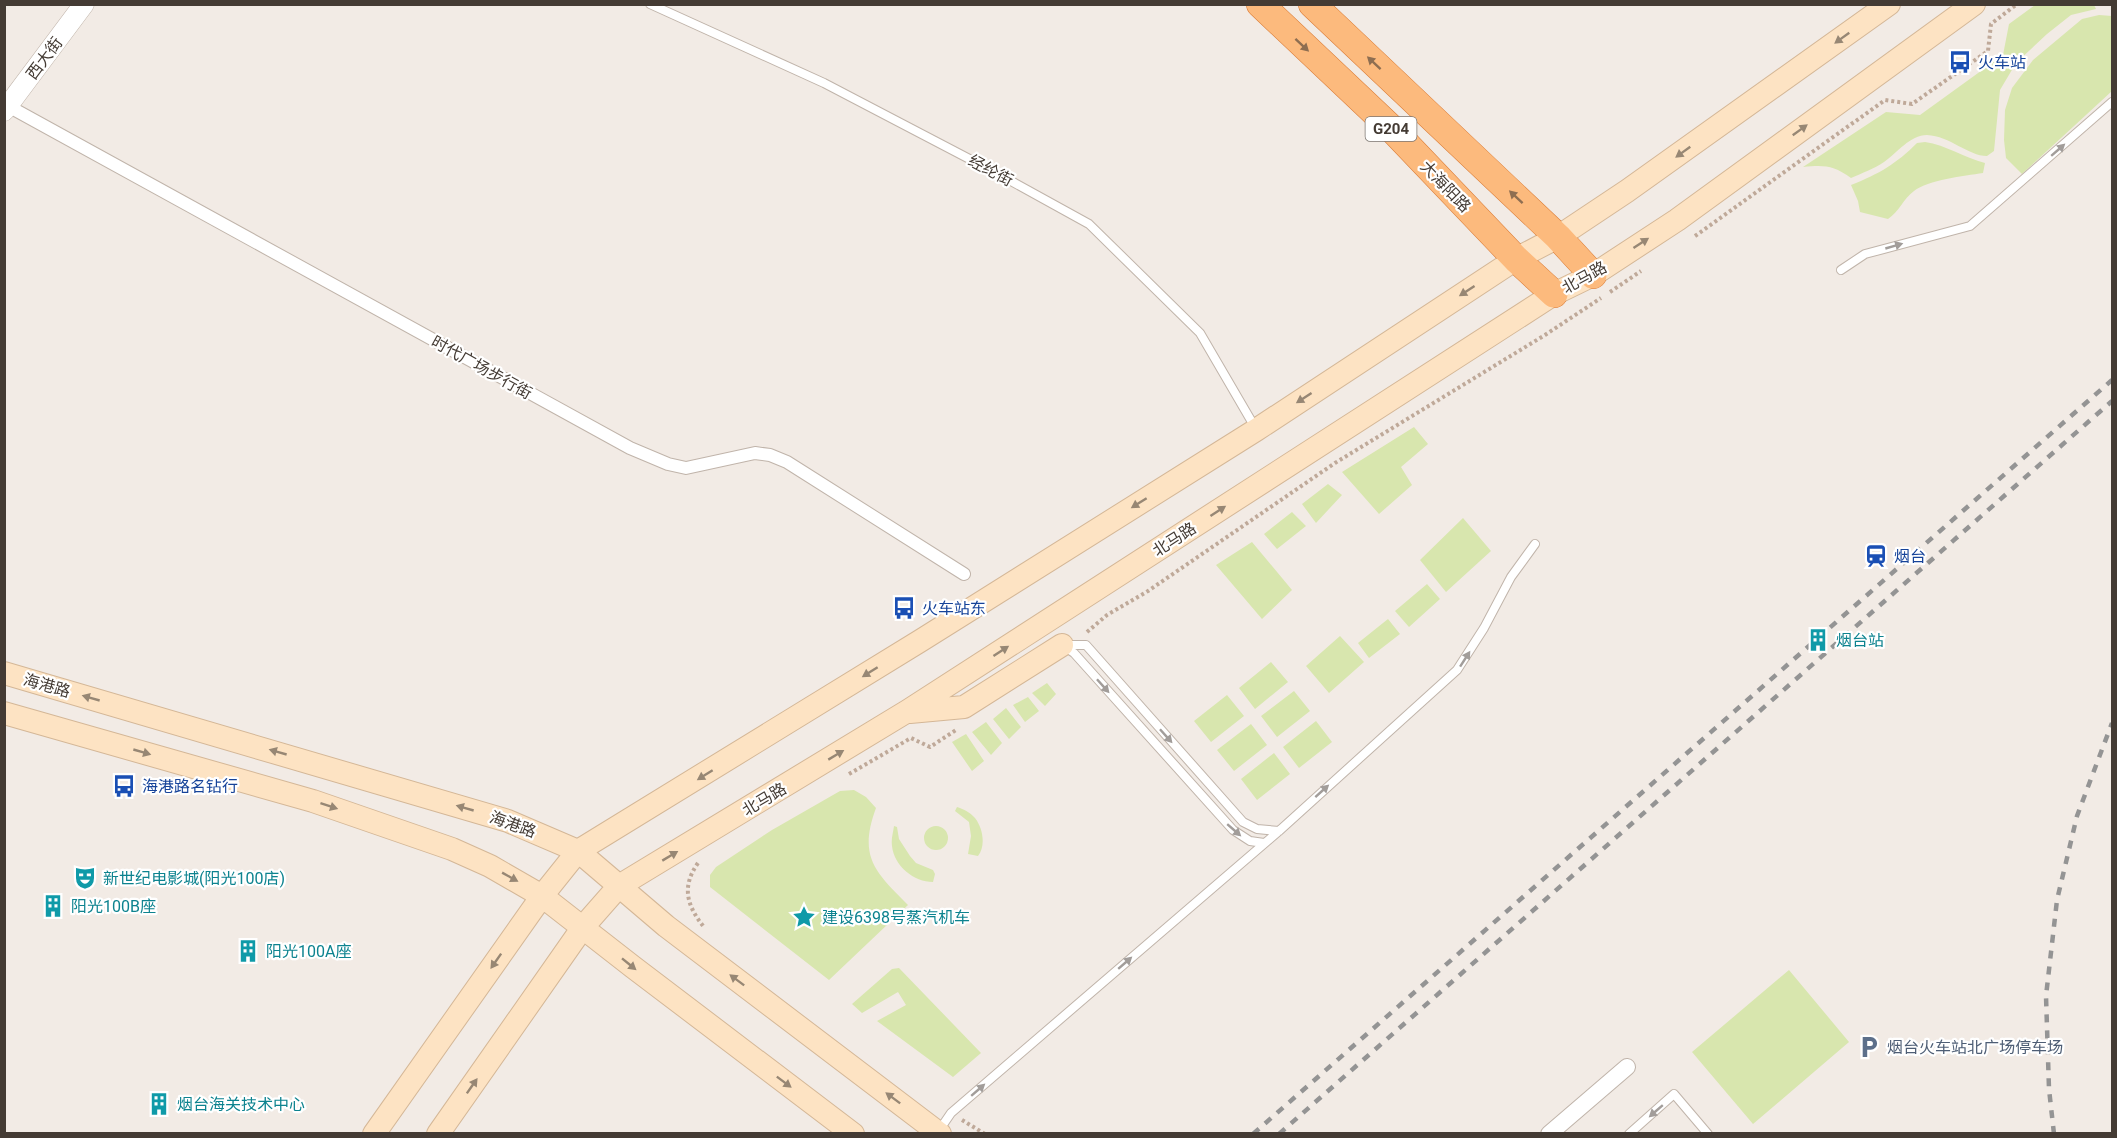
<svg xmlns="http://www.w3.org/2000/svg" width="2117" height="1138" viewBox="0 0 2117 1138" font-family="Roboto,'Noto Sans SC',sans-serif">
<rect width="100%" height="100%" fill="#f2ebe5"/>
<path fill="#d8e6ae" d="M2035,5H2094L2096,9L2071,15L2047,34L2016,63L2000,90L1994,151L1987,156C1968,156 1950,136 1927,135C1910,135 1897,153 1884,162C1874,169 1862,173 1851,178C1833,165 1824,165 1803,167L1886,112L1920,115L2003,55L2009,24Z
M2099,15L2112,16V91L2022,174L2006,158L2004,140L2005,110L2012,88L2033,60L2082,19Z
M1925,142C1946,145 1965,158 1985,163L1983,173C1964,176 1928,180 1914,191C1903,199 1899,212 1888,219L1860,212L1858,201L1851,185C1879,174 1896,164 1917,143Z
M1414,427L1428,444L1401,467L1412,485L1379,514L1342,472Z
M1328,484L1342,495L1316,523L1302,504Z
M1292,512L1306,526L1277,549L1264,534Z
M1463,518L1491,551L1446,592L1420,560Z
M1252,542L1292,590L1262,619L1216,565Z
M1427,584L1440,599L1409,627L1395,611Z
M1388,619L1400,634L1369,658L1358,643Z
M1340,636L1364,662L1329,693L1306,666Z
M1271,662L1288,682L1255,709L1239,688Z
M1047,683L1056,694L1045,706L1032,693Z
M1294,691L1310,711L1277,737L1261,716Z
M1227,695L1244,716L1211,742L1194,721Z
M1028,697L1039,711L1025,722L1013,705Z
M1006,708L1021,727L1009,739L993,719Z
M1316,721L1332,742L1299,768L1283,747Z
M986,722L1002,743L991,755L972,732Z
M1251,724L1267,745L1234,771L1217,750Z
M966,734L984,761L972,771L952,742Z
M1274,753L1290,774L1257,800L1241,779Z
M854,790L866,797L876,808C858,857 875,872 908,905L829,980L710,887V875L716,867L772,830L840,791Z
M957,807C963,809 970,812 975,818C983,828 986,846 978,856L968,854L971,836L969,822L955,811Z
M894,826L897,827L899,839L910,856L916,863L933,870L935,874L933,882C914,882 894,866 892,846C891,839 893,833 894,826Z
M924 838a12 12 0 1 1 24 0a12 12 0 1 1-24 0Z
M899,968L981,1053L953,1077L877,1021L906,1005L898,992L862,1013L852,1004L892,969Z
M1789,970L1849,1042L1753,1124L1692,1052Z"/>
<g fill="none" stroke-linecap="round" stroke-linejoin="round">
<g stroke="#c0b4aa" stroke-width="10">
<path id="service" d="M650,4L824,83L1002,176L1089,224L1200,333L1256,429
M1841,270L1865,254L1970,226L2112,102
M1062,645L1074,653L1233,830L1250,841L1264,843
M1064,645H1086L1243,822L1257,829L1279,831
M938,1132L951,1113L1279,831L1457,670L1484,628L1511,577L1535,544
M1629,1134L1674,1094L1708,1134"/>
</g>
<g stroke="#c0b4aa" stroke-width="14">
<path id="pedestrian" d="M8,106L630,448L668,464L686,468L755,453L770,455L787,462L964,574"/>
</g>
<g stroke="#c0b4aa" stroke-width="18">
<path id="minor" d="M1549,1134L1627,1067"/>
</g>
<g stroke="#c0b4aa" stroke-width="21">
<path id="tertiary" d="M4,111L84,4"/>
</g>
<g stroke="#d4b797" stroke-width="24">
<path id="secondary" d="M4,673L508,821L578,851L666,926L940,1134
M910,712L964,707L1062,645
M4,713L313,801L452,849L490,866L542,896L633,967L853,1134
M374,1134L542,896L578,851L920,641L1256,430L1516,259L1558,237L1627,191L1889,4
M438,1134L583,927L619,886L906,712L1554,294L1593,275L1677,220L1974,4"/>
</g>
<g stroke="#da7c37" stroke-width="28">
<path id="trunk" d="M1260,4L1390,127L1516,259L1554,294
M1312,4L1558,237L1593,275"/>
</g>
<path stroke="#bfa999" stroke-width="4" stroke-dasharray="3 3" stroke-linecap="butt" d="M1695,236L1885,100L1912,104L1988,51L1991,24L2017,4
M1610,292L1641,271
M1087,632L1107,615L1148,591L1335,463L1545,335L1601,298
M849,774L911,738L930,747L956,730
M698,863C681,887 687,906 704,927
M962,1120L985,1134"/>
<use href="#service" stroke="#fff" stroke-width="8"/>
<use href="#pedestrian" stroke="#fff" stroke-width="12"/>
<use href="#minor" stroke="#fff" stroke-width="16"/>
<use href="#tertiary" stroke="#fff" stroke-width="20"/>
<use href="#secondary" stroke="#fde3c3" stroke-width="22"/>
<use href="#trunk" stroke="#fcba7d" stroke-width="27"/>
<path stroke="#949494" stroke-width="4.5" stroke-dasharray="8 8" stroke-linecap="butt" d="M1253,1134L2112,380
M1279,1134L2112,401
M2054,1134L2049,1089L2046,996L2057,900L2077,816L2112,723"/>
</g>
<defs><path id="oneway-solid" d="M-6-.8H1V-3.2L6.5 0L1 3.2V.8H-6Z" transform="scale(1.5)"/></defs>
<g fill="#978774">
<use href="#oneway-solid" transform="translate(1842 38) rotate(144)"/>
<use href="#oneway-solid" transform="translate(1800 130) rotate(-36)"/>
<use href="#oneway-solid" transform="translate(1683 152) rotate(144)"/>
<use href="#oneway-solid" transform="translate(1641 243) rotate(-33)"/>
<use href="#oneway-solid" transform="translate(1467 291) rotate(147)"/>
<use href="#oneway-solid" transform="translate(1304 398) rotate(147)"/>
<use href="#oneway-solid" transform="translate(1139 503) rotate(148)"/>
<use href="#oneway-solid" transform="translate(1218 511) rotate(-33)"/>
<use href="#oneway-solid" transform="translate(1001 651) rotate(-33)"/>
<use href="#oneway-solid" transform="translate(870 672) rotate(148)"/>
<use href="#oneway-solid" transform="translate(91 698) rotate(-164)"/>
<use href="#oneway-solid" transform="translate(142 752) rotate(16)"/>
<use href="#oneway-solid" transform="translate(278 752) rotate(-164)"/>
<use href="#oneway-solid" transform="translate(836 755) rotate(-31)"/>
<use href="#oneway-solid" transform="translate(705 775) rotate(148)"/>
<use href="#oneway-solid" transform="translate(329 806) rotate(18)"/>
<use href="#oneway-solid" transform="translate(465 808) rotate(-164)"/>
<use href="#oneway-solid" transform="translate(670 856) rotate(-31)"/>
<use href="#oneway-solid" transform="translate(510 877) rotate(29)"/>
<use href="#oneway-solid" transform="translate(496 961) rotate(125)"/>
<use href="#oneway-solid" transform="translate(629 964) rotate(39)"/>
<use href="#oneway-solid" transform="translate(737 980) rotate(-143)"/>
<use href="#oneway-solid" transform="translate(784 1082) rotate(37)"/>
<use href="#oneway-solid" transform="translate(472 1086) rotate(-55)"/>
<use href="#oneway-solid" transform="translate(893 1098) rotate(-143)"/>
</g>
<g fill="#8e6e51">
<use href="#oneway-solid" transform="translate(1302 45) rotate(43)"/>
<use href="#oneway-solid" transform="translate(1374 63) rotate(-137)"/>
<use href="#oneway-solid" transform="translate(1516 197) rotate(-137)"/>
</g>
<g fill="#a29d9a">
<use href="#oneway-solid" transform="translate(2058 150) rotate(-41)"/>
<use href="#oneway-solid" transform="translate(1894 246) rotate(-16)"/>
<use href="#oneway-solid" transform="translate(1465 659) rotate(-57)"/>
<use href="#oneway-solid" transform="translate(1103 686) rotate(48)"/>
<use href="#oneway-solid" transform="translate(1166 736) rotate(48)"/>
<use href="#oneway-solid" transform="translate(1322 791) rotate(-42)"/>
<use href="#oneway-solid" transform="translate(1234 830) rotate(41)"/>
<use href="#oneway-solid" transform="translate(1125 963) rotate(-41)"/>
<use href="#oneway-solid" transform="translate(978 1090) rotate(-41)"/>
<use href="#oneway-solid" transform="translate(1656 1111) rotate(139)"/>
</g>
<defs>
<g id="bus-bare" transform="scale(1.8)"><path d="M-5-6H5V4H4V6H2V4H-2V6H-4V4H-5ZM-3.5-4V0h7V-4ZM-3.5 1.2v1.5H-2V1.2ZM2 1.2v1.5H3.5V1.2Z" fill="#1a4fb4" stroke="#fff" stroke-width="2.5" paint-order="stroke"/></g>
<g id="station-bare" transform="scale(1.8)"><path d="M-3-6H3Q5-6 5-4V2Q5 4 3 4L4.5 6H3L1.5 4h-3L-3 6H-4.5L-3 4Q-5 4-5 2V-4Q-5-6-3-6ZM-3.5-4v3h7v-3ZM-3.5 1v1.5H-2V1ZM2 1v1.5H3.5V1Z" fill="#1a4fb4" stroke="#fff" stroke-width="2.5" paint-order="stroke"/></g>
<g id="building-bare" transform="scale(1.8)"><path d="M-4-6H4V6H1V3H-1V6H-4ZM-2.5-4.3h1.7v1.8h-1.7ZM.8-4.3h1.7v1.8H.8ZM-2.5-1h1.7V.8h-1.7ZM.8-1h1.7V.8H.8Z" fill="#0f9aa8" stroke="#fff" stroke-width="2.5" paint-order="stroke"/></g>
<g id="theatre-bare" transform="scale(1.8)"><path d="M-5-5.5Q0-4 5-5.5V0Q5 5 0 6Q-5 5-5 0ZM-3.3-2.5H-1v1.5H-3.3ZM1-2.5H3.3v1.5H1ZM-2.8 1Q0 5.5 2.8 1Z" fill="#0f9aa8" stroke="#fff" stroke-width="2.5" paint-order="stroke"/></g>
<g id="sight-bare" transform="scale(1.8)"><path d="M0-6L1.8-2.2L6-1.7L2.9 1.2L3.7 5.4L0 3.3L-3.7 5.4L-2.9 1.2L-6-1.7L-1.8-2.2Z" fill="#0f9aa8" stroke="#fff" stroke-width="2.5" paint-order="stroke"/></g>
<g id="parking-bare" transform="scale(1.8)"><path d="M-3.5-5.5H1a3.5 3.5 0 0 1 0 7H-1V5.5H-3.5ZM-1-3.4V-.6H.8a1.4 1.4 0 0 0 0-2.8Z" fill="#5c6f8a" stroke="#fff" stroke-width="2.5" paint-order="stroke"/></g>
</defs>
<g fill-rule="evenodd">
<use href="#bus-bare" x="1960" y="62"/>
<use href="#station-bare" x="1876" y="556"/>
<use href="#bus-bare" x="904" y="608"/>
<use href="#building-bare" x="1818" y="640"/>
<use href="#bus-bare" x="124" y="786"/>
<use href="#theatre-bare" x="85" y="878"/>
<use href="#building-bare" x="53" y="906"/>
<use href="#sight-bare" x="804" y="917"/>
<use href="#building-bare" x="248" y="951"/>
<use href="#parking-bare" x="1869" y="1047"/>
<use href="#building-bare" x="159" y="1104"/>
</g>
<g text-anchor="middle" stroke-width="4.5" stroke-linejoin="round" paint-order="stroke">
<rect fill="#fff" stroke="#7c7671" stroke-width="1.5" x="1365.5" y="117" width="51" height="24" rx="4.5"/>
<g font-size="15" font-weight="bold" fill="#443b34">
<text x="1391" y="134">G204</text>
</g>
<g font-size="16" fill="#443b34" stroke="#fff">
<text transform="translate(44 58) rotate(-53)" y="6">西大街</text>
<text transform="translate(991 170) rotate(28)" y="6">经纶街</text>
<text transform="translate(1446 186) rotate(46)" y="6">大海阳路</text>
<text transform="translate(1584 277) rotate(-29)" y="6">北马路</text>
<text transform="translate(482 367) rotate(29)" y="6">时代广场步行街</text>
<text transform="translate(1174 539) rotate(-33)" y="6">北马路</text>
<text transform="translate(47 685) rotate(16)" y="6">海港路</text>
<text transform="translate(764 799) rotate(-31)" y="6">北马路</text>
<text transform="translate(513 824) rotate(20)" y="6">海港路</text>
</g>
<g font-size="16" fill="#164399" stroke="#fff" text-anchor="start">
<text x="1978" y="68">火车站</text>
<text x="1894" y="562">烟台</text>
<text x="922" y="614">火车站东</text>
<text x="142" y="792">海港路名钻行</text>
</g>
<g font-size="16" fill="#0d838f" stroke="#fff" text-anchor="start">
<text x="1836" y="646">烟台站</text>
<text x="103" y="884">新世纪电影城(阳光100店)</text>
<text x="71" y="912">阳光100B座</text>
<text x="822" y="923">建设6398号蒸汽机车</text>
<text x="266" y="957">阳光100A座</text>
<text x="177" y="1110">烟台海关技术中心</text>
</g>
<g font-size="16" fill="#4e5e75" stroke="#fff" text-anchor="start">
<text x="1887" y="1053">烟台火车站北广场停车场</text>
</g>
</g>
<rect width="2117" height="1138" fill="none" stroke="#443b34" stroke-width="12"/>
</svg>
